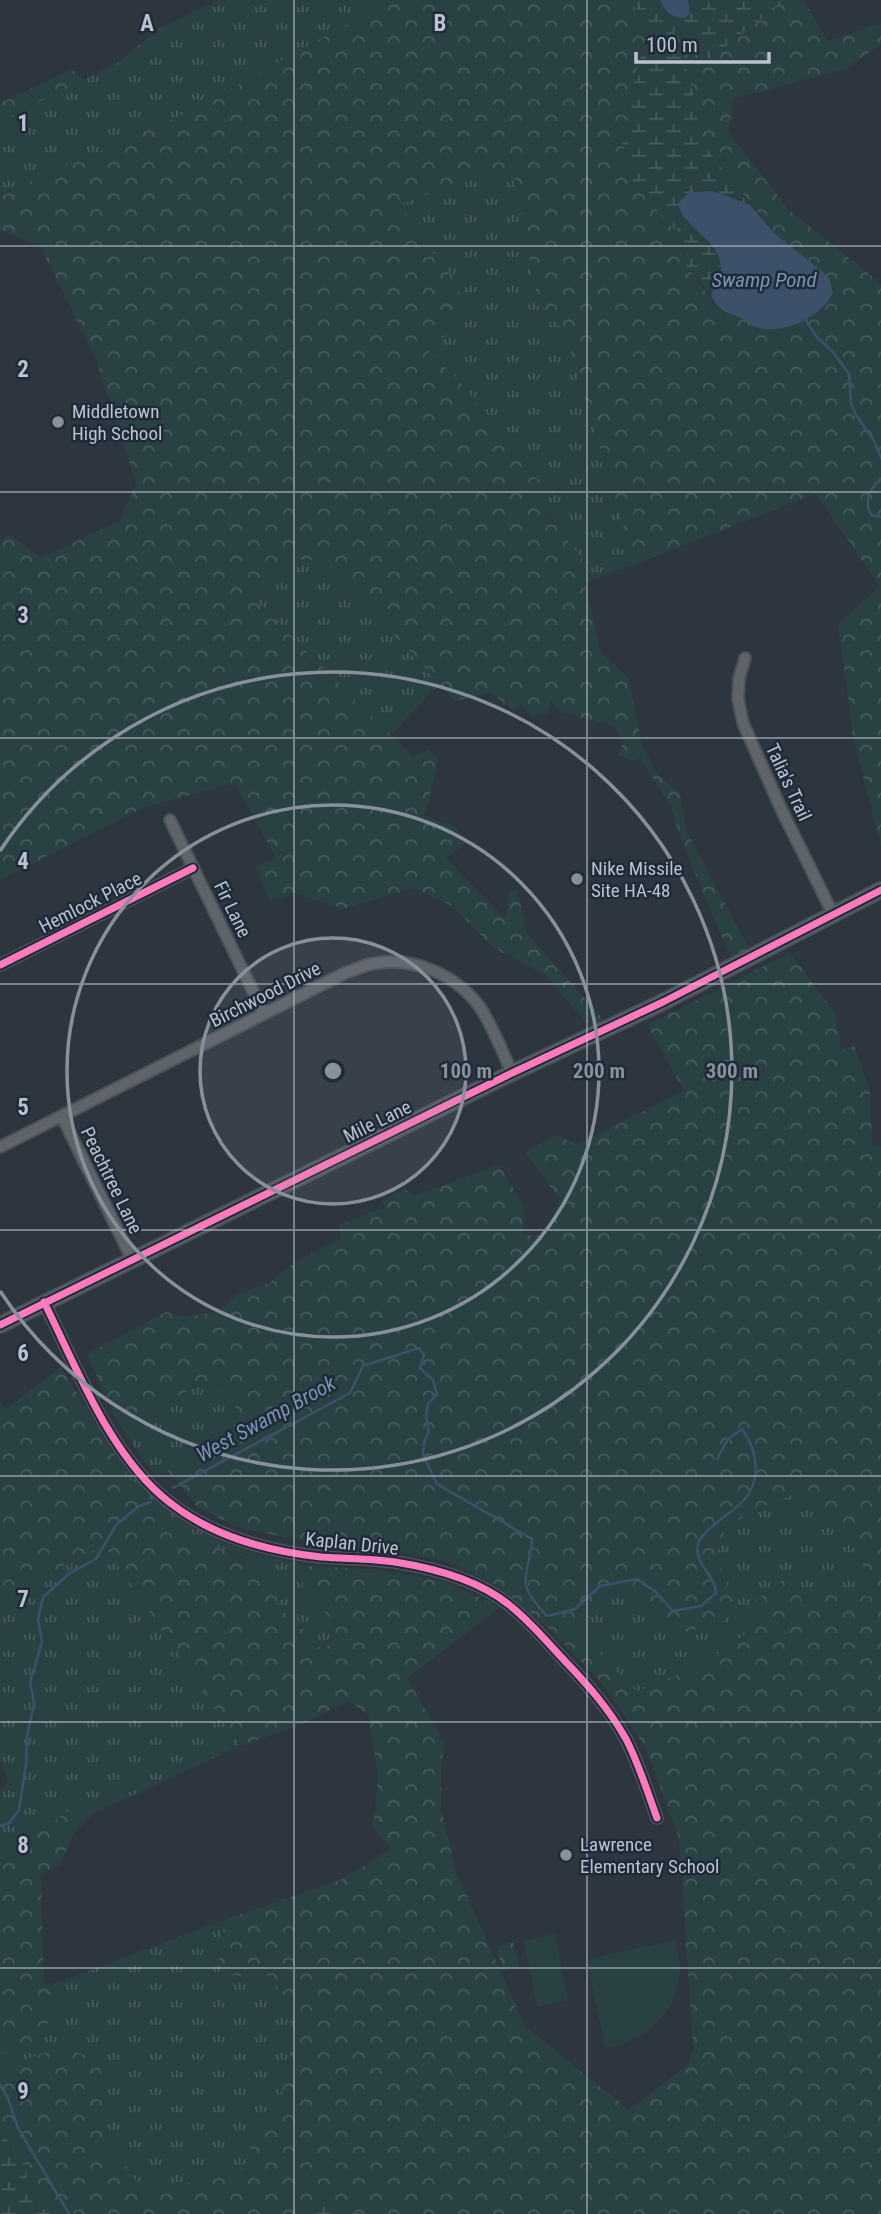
<svg xmlns="http://www.w3.org/2000/svg" width="881" height="2214" viewBox="0 0 881 2214" font-family="'Roboto Condensed',sans-serif">
<defs>
<pattern id="grass-tufts" width="24" height="20" patternUnits="userSpaceOnUse" patternTransform="scale(1.75)"><rect width="24" height="20" fill="#2a4144"/><path d="M3 7l-1-3M5 7V3M7 7l1-3M15 17l-1-3M17 17v-4M19 17l1-3" fill="none" stroke="#475b5e"/></pattern>
<pattern id="forest-crowns" width="20" height="18" patternUnits="userSpaceOnUse" patternTransform="scale(1.75)"><rect width="20" height="18" fill="#2a4144"/><path d="M2 6a3 3 0 1 1 6 0M12 15a3 3 0 1 1 6 0" fill="none" stroke="#475b5e"/></pattern>
<pattern id="wetland-marsh" width="20" height="14" patternUnits="userSpaceOnUse" patternTransform="scale(1.75)"><rect width="20" height="14" fill="#2a4144"/><path d="M1 5h8M5 5V1M11 12h8M15 12V8" fill="none" stroke="#475b5e"/></pattern>
</defs>
<rect width="100%" height="100%" fill="#2d353e"/>
<path fill="url(#grass-tufts)" d="M220,0H390L193,110L0,195V130L13,115L119,62L158,29Z
M512,165L539,307L564,330L635,564L597,578L543,508L538,480L505,448L465,387L428,352L459,283L414,231L401,204Z
M286,559L327,561L439,684L391,735L248,593Z
M198,1385L228,1393L246,1430L240,1438L167,1470L157,1477L138,1453L113,1413L134,1420Z
M114,1454C168,1526 223,1549 309,1566L301,1576L305,1591L333,1621L332,1645L313,1648L298,1620L273,1607L283,1598L275,1583L246,1572L250,1560L176,1530L131,1482Z
M800,1492L831,1515L860,1557L874,1597L830,1593L803,1604L790,1576L751,1604L757,1625L708,1661L636,1692L571,1624L611,1593L639,1599L681,1633L735,1607C729,1590 721,1572 718,1554C714,1522 776,1501 800,1492Z
M92,1551L110,1552L240,1746L94,1813L78,1803C51,1824 34,1839 0,1847V1792L8,1781L0,1761V1599Z
M227,1919L217,1949L251,1978L273,1975L297,2041L277,2076L289,2111L260,2162L176,2187L137,2183L120,2156L103,2157L98,2142L109,2141L102,2074L61,2046L0,2070V2056L41,2037L61,1995L59,1982Z"/>
<path fill="url(#forest-crowns)" fill-rule="evenodd" d="M390,0H632L648,33L636,73L622,141L680,228L686,265L720,311L744,319L758,328L780,329L811,317L822,310L832,297L833,289L829,277L774,233L705,147L685,60L673,39L676,26L693,34L709,59L784,0H803L828,41L881,23V44L845,69L735,98L728,131L787,208L881,284V847L853,736L838,624L880,587L816,494L635,564L564,330L539,307L512,165L401,204L414,231L459,283V305L451,334L433,341L429,352L465,387L505,448L538,480L543,509L597,578L585,583L601,653L629,679L642,746L659,776L680,794L686,830L750,950L732,961L681,839L670,805L640,758L634,761L618,755L623,743L615,726L560,712L551,701L547,713L533,717L522,706L512,710L490,692L455,701L326,561L286,559L248,593L413,757L430,749L438,760L425,816L455,827L466,843L446,858L506,919L509,891L517,890L527,933L604,1020L589,1026L544,974L494,948L452,906L415,888L343,909L295,893L270,901L255,867L276,858L235,783L145,807L0,880V541L10,535L41,558L119,521L136,484L97,361L40,246L0,230V195L193,110Z
M72,69L84,80L13,115L0,130V103Z
M790,953L836,1014L841,1050L855,1046L870,1094L872,1148L881,1146V2214H362L313,2202L294,2208V2214H52L33,2204L24,2167L0,2129V2070L61,2046L96,2060L102,2074L109,2141L98,2143L103,2157L120,2156L137,2183L176,2187L259,2162L243,2136L289,2111L276,2076L297,2041L273,1975L251,1978L222,1973L217,1949L227,1919L338,1881L392,1849L373,1828L378,1777L368,1714L348,1701L300,1725L240,1746L109,1552L92,1551L0,1599V1402L6,1409L61,1367L132,1482L176,1530L250,1561L247,1572L275,1583L283,1599L273,1607L298,1620L313,1648L332,1645L333,1621L305,1591L301,1576L309,1566L380,1570L447,1582L500,1607L407,1678L445,1744L441,1764V1809L456,1872L525,2026L629,2110L688,2065L693,2048L679,1839L646,1748L601,1682L545,1625L496,1585L448,1562L378,1548L317,1544L236,1527L197,1506L167,1470L240,1438L246,1430L228,1393L198,1385L134,1420L113,1413L87,1354L166,1312L184,1317L220,1311L235,1296L269,1283L295,1262L341,1239L339,1225L385,1207L381,1201L404,1188L414,1196L499,1165L524,1207L523,1235L546,1236L559,1199L525,1152L557,1135L577,1145L684,1091L647,1025ZM800,1492L832,1516L860,1557L874,1597L830,1593L803,1603L789,1575L751,1604L757,1625L708,1661L637,1692L571,1624L612,1593L639,1599L681,1633L723,1622L735,1607C729,1590 721,1572 718,1554C713,1522 776,1501 800,1492Z
M78,1803L94,1813L74,1833L60,1864L41,1875L44,1985L59,1982L61,1995L41,2037L0,2056V1847C34,1839 51,1824 78,1803Z
M513,1942L520,1966L503,1971L496,1947Z"/>
<path fill="url(#wetland-marsh)" d="M632,0H660L670,14L681,18L691,11L688,0H784L709,59L693,34L676,26L673,39L685,60L705,146L750,205L712,191H695L685,220C702,233 723,250 720,276C719,283 713,289 711,296L686,265L677,248L680,229L672,228L632,180L622,141L636,73L648,33Z
M0,2129L25,2167L33,2204L52,2214H0Z
M313,2202L362,2214H294V2208Z"/>
<path fill="#2a4144" d="M555,1934L568,2000L537,2007L524,1941Z
M675,1940C692,1996 660,2036 606,2049L587,1965L591,1958Z"/>
<path fill="#3c5069" d="M660,0H688L690,14L684,18C672,18 664,11 660,0Z
M713,191L750,205L774,233L829,277L833,293C822,317 785,334 759,328C753,327 750,323 745,320C728,311 722,316 711,296C713,289 719,284 720,277C727,239 683,232 678,203L690,192Z"/>
<g fill="none" stroke-linecap="round" stroke-linejoin="round">
<path stroke="#3c5069" stroke-width="2.5" d="M805,319L817,337L832,351L849,374L851,403L856,415L874,441L881,458
M881,479C869,489 864,500 871,515L881,517
M173,1488L350,1393L363,1366L419,1348L424,1355L420,1368L433,1380L437,1394L428,1404L426,1417L429,1432L424,1442L423,1455L437,1484L532,1539C529,1580 513,1580 547,1616L575,1609L600,1586L637,1579L656,1592L673,1611L701,1606L716,1593C714,1572 695,1567 698,1544C700,1536 709,1529 715,1524C724,1516 737,1508 745,1499C762,1477 757,1450 742,1429L728,1439L717,1459
M0,1826L9,1823L19,1810L26,1764L27,1737L34,1703L30,1682L42,1642L38,1619L43,1597L70,1573L96,1559L116,1525L139,1506L151,1502
M0,2085L8,2098L18,2128L69,2214"/>
<g stroke="#4c5158" stroke-width="14">
<path id="street" d="M745,658L739,679L738,699L743,723L782,811L833,914
M170,820L264,1014
M0,965L193,868
M62,1117L132,1259
M0,1147L345,973C354,970 363,966 371,964C412,955 458,975 481,1009C494,1029 502,1051 512,1073
M44,1302C77,1368 110,1456 169,1502C213,1537 267,1551 321,1557C346,1559 371,1558 395,1562C433,1568 478,1580 508,1604C529,1620 546,1641 564,1660C588,1685 609,1709 626,1739C639,1764 647,1791 657,1818"/>
</g>
<g stroke="#4c5158" stroke-width="18">
<path id="secondary" d="M0,1325L512,1073L663,1002L881,890"/>
</g>
<use href="#street" stroke="#5f646b" stroke-width="10"/>
<use href="#secondary" stroke="#5d626a" stroke-width="14"/>
<g stroke="#202b39" stroke-width="11">
<path id="cycleway" d="M0,965L193,868
M44,1302C77,1368 110,1456 169,1502C213,1537 267,1551 321,1557C346,1559 371,1558 395,1562C433,1568 478,1580 508,1604C529,1620 546,1641 564,1660C588,1685 609,1709 626,1739C639,1764 647,1791 657,1818
M0,1325L512,1073L663,1002L881,890"/>
</g>
<use href="#cycleway" stroke="#fd7abc" stroke-width="7"/>
</g>
<path fill="none" stroke="#b9c2cd" stroke-width="2" stroke-opacity="0.55" d="M294,0V2214M587,0V2214M0,246H881M0,492H881M0,738H881M0,984H881M0,1230H881M0,1476H881M0,1722H881M0,1968H881"/>
<circle cx="333" cy="1071" r="133" fill="#88919b" fill-opacity=".12"/>
<g fill="none" stroke="#88919b" stroke-width="3.5">
<circle cx="333" cy="1071" r="133"/>
<circle cx="333" cy="1071" r="266"/>
<path d="M0 851A399 399 0 1 1 0 1291"/>
</g>
<g fill="#88919b" stroke="#202b39" stroke-width="2.5">
<circle cx="58" cy="422" r="7"/>
<circle cx="577" cy="879" r="7"/>
<circle cx="566" cy="1855" r="7"/>
</g>
<g text-anchor="middle" stroke-width="5" stroke-linejoin="round" paint-order="stroke">
<g font-size="19" fill="#b9c2cd" stroke="#202b39" text-anchor="start">
<text x="72" y="418">Middletown<tspan x="72" dy="22">High School</tspan></text>
<text x="591" y="875">Nike Missile<tspan x="591" dy="22">Site HA-48</tspan></text>
<text x="580" y="1851">Lawrence<tspan x="580" dy="22">Elementary School</tspan></text>
</g>
<g font-size="19" fill="#b9c2cd" stroke="#202b39">
<text transform="translate(789 782) rotate(65)" y="7">Talia's Trail</text>
<text transform="translate(90 902) rotate(-27)" y="7">Hemlock Place</text>
<text transform="translate(233 909) rotate(64)" y="7">Fir Lane</text>
<text transform="translate(265 994) rotate(-27)" y="7">Birchwood Drive</text>
<text transform="translate(377 1121) rotate(-26)" y="7">Mile Lane</text>
<text transform="translate(112 1180) rotate(64)" y="7">Peachtree Lane</text>
<text transform="translate(352 1543) rotate(6)" y="7">Kaplan Drive</text>
</g>
<g font-size="21" font-style="italic" fill="#7993b0" stroke="#202b39">
<text x="764" y="287">Swamp Pond</text>
<text transform="translate(266 1419) rotate(-29)" y="7">West Swamp Brook</text>
</g>
</g>
<g font-size="23" text-anchor="middle" font-weight="bold" fill="#b9c2cd" stroke="#202b39" stroke-width="5" stroke-linejoin="round" paint-order="stroke">
<text x="147" y="31">A</text>
<text x="440" y="31">B</text>
<text x="23" y="131">1</text>
<text x="23" y="377">2</text>
<text x="23" y="623">3</text>
<text x="23" y="869">4</text>
<text x="23" y="1115">5</text>
<text x="23" y="1361">6</text>
<text x="23" y="1607">7</text>
<text x="23" y="1853">8</text>
<text x="23" y="2099">9</text>
</g>
<circle cx="333" cy="1071" r="10" fill="#88919b" stroke="#202b39" stroke-width="3.5"/>
<g font-size="21" text-anchor="middle" font-weight="bold" fill="#88919b" stroke="#202b39" stroke-width="5" stroke-linejoin="round" paint-order="stroke">
<text x="466" y="1078">100 m</text>
<text x="599" y="1078">200 m</text>
<text x="732" y="1078">300 m</text>
</g>
<path d="M636 52v10h133v-10" fill="none" stroke="#b9c2cd" stroke-width="3.5"/>
<text x="646" y="52" font-size="21" fill="#b9c2cd" stroke="#202b39" stroke-width="5" paint-order="stroke">100 m</text>
</svg>
